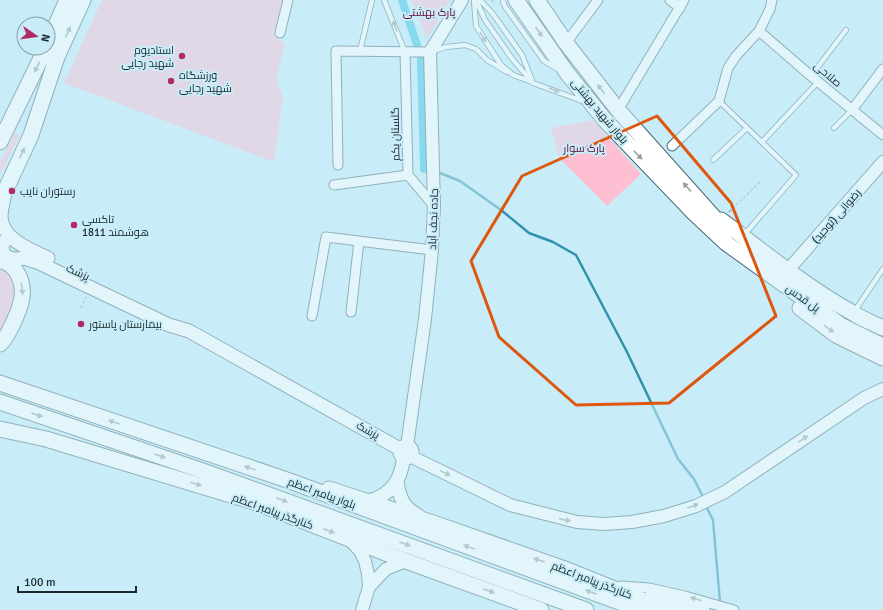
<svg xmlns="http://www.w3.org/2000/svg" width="883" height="610" viewBox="0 0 883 610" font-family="Signika,Cairo,sans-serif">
<rect width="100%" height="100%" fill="#c9edf8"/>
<path fill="#fdbfd1" d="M102,0H283L274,35L285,44L276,79L283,97L274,162L64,83Z
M412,0H450L427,39Z
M593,120L641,174L607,206L559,158L551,128Z
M15,133H18L19,137L0,175V162Z
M0,269L16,270L21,281L0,344Z"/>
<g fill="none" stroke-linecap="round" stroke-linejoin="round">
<path stroke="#2f93ad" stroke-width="2.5" d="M424,169H426
M440,173L460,181L501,210L529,233L553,242L576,255L627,352L678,459L694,479L704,499
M706,506L713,520L720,602"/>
<path stroke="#37c1e4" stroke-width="8" d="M402,0L417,45
M421,58L424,169"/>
<g stroke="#4a6973" stroke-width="6">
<path id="service" d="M384,0L405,52
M474,0L476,26L501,65L513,75L532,82
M476,0L485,20L513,60L533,83L585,102
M480,0L493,14L522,55L532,80
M503,0L504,5L544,61L558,69
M360,51L372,0
M433,51L446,47L465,45L476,49L487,60L507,72
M811,76L846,30
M719,101L796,175L744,235
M834,128L852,110
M762,142L818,82
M713,160L747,128
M854,312L883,269"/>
</g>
<g stroke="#4a6973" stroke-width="11">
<path id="minor" d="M670,0L680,8
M759,31L811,76L883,135
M280,33L288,0
M566,43L598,0
M405,52L408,175L434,206
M618,110L684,0
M852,110L883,69
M672,146L719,101L728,68L736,56L759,31L770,9L772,0
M338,165L336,51L430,52
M334,185L408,175
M351,312L359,241
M312,316L326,237L432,250
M621,586L649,588L685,596L734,610"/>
</g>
<g stroke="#4a6973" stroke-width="14">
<path id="tertiary" d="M788,270L883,162
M407,446L425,319L432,250L434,206L430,52L462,0
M410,456L510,505L577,522L604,524L632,522L664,516L696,506L725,492L864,398L883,389
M350,540L360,551L365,561L368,574L369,587L362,610
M369,587L386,569L406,561"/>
</g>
<g stroke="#4a6973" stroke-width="15">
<path id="secondary" d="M5,192C4,200 1,209 1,217C2,239 30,250 48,258
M11,237C2,240 0,248 5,256L13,259
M3,261L24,258L37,262L169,325L189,331L400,449
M400 452a6 6 0 1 1 12 0a6 6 0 1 1-12 0Z
M397,482C400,499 403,507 419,516
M368,501C379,499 391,491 396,482C401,475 402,465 404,458"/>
</g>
<g stroke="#4a6973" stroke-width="17">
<path id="primary" d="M516,0L567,73L604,119L694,213L726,243L842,326L883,346
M537,0L566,43L618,110L727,232
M48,43L67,0
M0,142L46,48
M6,189L31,135L57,57L83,0
M721,220C764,252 806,287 853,313C862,319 873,323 883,328
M800,308L836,335L883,358
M0,429L46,439L254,502L406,561L541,610
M329,489L433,523L562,568L667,610
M653,595L702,610"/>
</g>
<g stroke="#4a6973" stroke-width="17">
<path id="trunk" d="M0,202L6,189
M0,261C17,263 24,283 22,297C21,308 8,337 0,344
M0,383L287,480L641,610
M0,402L203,471L586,610
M231,489L254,502"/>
</g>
<path stroke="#90acb5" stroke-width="1.5" stroke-dasharray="3 2" stroke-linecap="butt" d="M492,0L495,4
M729,212L761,181
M81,308L86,297"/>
<use href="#service" stroke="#fff" stroke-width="4.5"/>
<use href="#minor" stroke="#fff" stroke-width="9"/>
<use href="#tertiary" stroke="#fff" stroke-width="12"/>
<use href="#secondary" stroke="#fff" stroke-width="13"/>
<use href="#primary" stroke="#fff" stroke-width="15"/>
<use href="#trunk" stroke="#fff" stroke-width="15"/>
</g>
<defs><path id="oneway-solid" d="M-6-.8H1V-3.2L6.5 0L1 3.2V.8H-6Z"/></defs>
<g fill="#989ea0">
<use href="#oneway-solid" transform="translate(395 26) rotate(-112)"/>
<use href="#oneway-solid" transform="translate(68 32) rotate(-65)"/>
<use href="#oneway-solid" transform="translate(539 32) rotate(55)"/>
<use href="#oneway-solid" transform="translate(483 37) rotate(57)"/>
<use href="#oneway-solid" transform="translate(37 67) rotate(116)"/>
<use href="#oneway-solid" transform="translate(601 89) rotate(-128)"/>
<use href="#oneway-solid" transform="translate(554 90) rotate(20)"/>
<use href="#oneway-solid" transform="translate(22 153) rotate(-65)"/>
<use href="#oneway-solid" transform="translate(638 155) rotate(46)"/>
<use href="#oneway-solid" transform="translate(687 187) rotate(-132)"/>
<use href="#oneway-solid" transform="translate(22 289) rotate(84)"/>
<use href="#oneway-solid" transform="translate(829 329) rotate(36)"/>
<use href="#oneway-solid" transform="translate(37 415) rotate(19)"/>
<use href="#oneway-solid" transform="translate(114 422) rotate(-161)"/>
<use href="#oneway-solid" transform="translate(803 439) rotate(-34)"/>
<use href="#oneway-solid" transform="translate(160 456) rotate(19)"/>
<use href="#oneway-solid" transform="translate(250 468) rotate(-161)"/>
<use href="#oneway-solid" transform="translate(445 473) rotate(26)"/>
<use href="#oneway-solid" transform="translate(196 484) rotate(17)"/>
<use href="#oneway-solid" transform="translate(282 500) rotate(20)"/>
<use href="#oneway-solid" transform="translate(693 506) rotate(-20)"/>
<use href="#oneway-solid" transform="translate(565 520) rotate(13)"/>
<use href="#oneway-solid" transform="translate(329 531) rotate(21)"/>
<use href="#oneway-solid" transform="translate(405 544) rotate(20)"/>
<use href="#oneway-solid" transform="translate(469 547) rotate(-160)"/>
<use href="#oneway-solid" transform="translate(539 560) rotate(-161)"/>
<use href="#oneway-solid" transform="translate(489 591) rotate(20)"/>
<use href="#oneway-solid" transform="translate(591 592) rotate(-160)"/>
<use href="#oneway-solid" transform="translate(696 599) rotate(-164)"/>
</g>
<path d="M0 0H883V610H0ZM657,116L731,203L776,316L669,403L576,405L499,337L471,261L522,176Z" fill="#c9edf8" fill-opacity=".55" fill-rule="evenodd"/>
<path fill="none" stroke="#de570e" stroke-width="3" stroke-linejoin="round" d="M657,116L731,203L776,316L669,403L576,405L499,337L471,261L522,176Z"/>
<g fill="#b42965" stroke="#c9edf8" stroke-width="1.5">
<circle cx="182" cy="56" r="4"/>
<circle cx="171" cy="81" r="4"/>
<circle cx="12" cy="191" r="4"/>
<circle cx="74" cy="225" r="4"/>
<circle cx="81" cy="324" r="4"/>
</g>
<g text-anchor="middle" stroke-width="4" stroke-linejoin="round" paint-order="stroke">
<g font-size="11" fill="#640d34" stroke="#c9edf8">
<text x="429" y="16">پارک بهشتی</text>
<text x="584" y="152">پارک سوار</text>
</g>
<g font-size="11" fill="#1b282c" stroke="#c9edf8" text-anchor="start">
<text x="174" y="54" text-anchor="end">استادیوم<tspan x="174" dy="13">شهید رجایی</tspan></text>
<text x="179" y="79">ورزشگاه<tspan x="179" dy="13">شهید رجایی</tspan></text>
<text x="20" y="195">رستوران نایب</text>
<text x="82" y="223">تاکسی<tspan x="82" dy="13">هوشمند 1811</tspan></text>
<text x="89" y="328">بیمارستان پاستور</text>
</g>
<g font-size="11" fill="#1b282c" stroke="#c9edf8">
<text transform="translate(828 74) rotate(40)" y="4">صلاحی</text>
<text transform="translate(600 111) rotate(50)" y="4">بلوار شهید بهشتی</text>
<text transform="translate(395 134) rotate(-91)" y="4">گلستان یکم</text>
<text transform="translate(836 216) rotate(-49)" y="4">رضوانی (توحید)</text>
<text transform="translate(433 219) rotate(-88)" y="4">جاده نجف آباد</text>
<text transform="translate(78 272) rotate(25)" y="4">پزشک</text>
<text transform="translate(803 298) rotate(35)" y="4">پل قدس</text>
<text transform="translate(368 430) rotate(29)" y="4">پزشک</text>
<text transform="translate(322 493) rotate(20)" y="4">بلوار پیامبر اعظم</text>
<text transform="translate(273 511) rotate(20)" y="4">کنارگذر پیامبر اعظم</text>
<text transform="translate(592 580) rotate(21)" y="4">کنارگذر پیامبر اعظم</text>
</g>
</g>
<g transform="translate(36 36) rotate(103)"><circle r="19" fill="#c9edf8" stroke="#839ea6"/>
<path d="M0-3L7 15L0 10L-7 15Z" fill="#b42965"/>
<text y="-6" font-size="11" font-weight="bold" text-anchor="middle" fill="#1b282c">N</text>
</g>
<path d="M18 586v6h118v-6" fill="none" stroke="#1b282c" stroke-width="2"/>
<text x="24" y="586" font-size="12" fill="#1b282c" stroke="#c9edf8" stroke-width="3" paint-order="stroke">100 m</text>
</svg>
